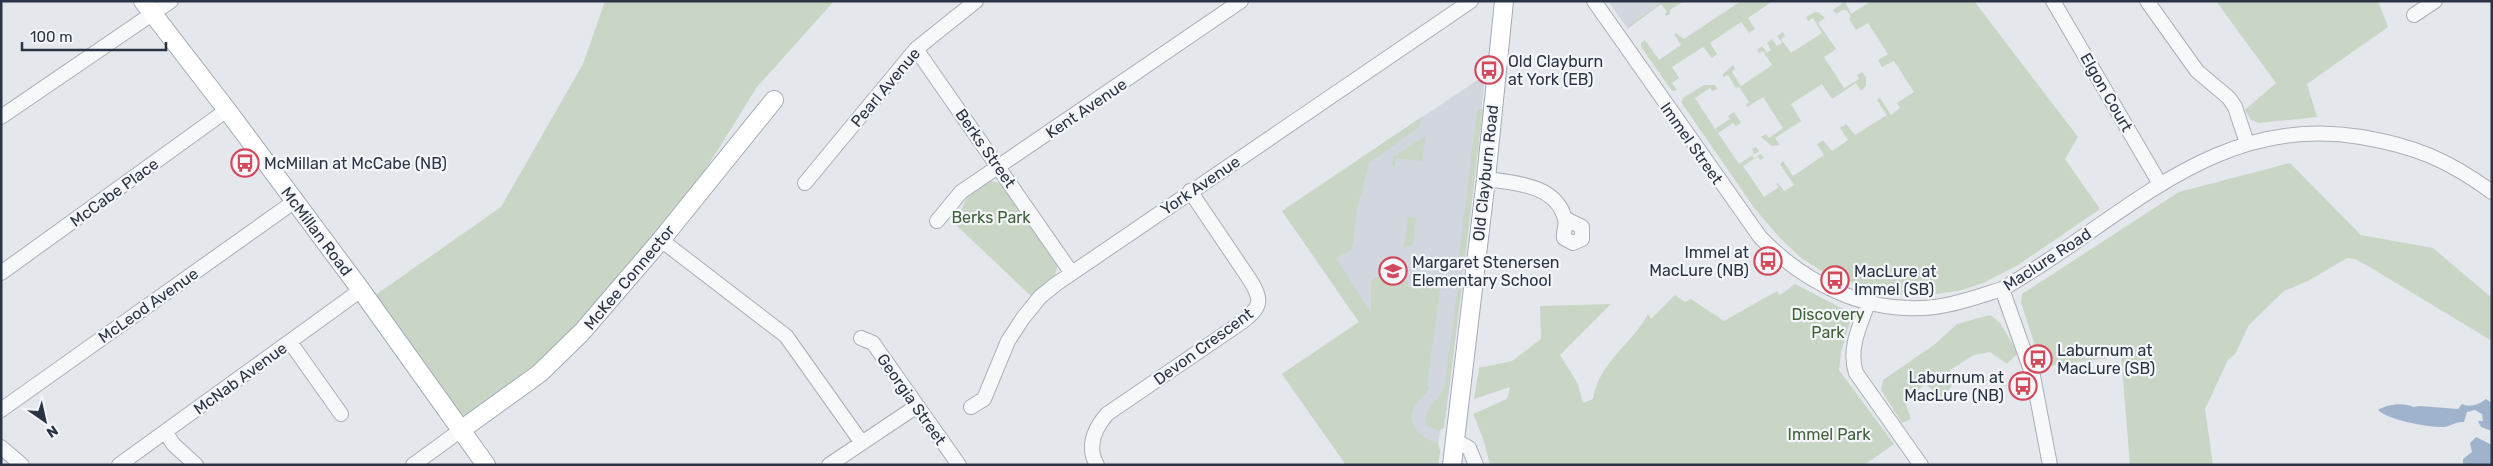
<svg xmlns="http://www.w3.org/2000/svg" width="2493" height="466" viewBox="0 0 2493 466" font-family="Rubik,sans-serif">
<rect width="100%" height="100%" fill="#e4e7ec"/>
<path fill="#d2d6de" d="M1608,1H1666L1638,20L1628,29Z
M1485,75L1473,194L1447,406L1444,428L1441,429L1438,445L1440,451L1438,465H1346L1282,374L1359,322L1282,211Z"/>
<path fill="#c9d6c5" d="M605,1H834L757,87L694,188L577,331L534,372L464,421L374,296L501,207L583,64Z
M1664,1H1684L1670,10V14L1666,16L1665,14L1667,12L1661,4L1630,27L1631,24Z
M1741,1H1773L1748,18L1755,29L1749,33L1741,22L1710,43L1717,54L1712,58L1703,47L1672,67L1679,78L1672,83L1677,90L1672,91L1641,47V43L1645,40L1659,60L1681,45L1674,34L1676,33L1684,39Z
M1845,1L1851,14L1871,1H1974L2078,137L2065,159L2100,209L2018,265L1983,283L1962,290L1930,295H1895L1873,291L1822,271L1801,258L1780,238L1755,209L1681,102L1683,98L1704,85H1715L1717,89L1712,91L1710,88L1695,98L1715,129L1730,119L1728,116L1734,112L1741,123L1736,126L1733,123L1718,133L1739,164L1754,154L1752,149L1756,147L1759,151L1752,156L1754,158L1761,154L1764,158L1760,160L1758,156L1743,166L1764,197L1779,187L1776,184L1778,183L1784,191L1794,185L1780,164L1783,161L1793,176L1824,155L1817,144L1823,140L1832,151L1848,140L1840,128L1846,124L1855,135L1887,115L1877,100L1880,98L1891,115L1900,108L1897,103L1914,92L1894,61L1882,67L1878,60L1888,54L1868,23L1856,30L1849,19L1851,17L1847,10H1842L1836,14L1833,10Z
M2216,1H2378L2388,27L2307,84L2317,117L2259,123L2251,120L2245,110L2276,83Z
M1815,12H1818L1825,18L1818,23L1836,49L1824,57L1844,88L1859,79L1857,75L1862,72L1866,77V86L1861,91L1856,83L1832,99L1822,84L1791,104L1801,121L1775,138L1780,145L1772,146L1761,137L1766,134L1769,138L1783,128L1763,97L1747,107L1746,105L1749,102L1739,87L1736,88L1728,75L1723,77V74L1733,65L1735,69L1732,72L1741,86L1772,65L1763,51L1759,53L1757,50L1762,46L1767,53L1771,50L1767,43L1772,39L1777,46L1782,43L1777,36L1783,32L1785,36L1781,39L1791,53L1822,33L1813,18L1808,21L1806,17Z
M1480,109H1483L1464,265H1458L1477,111Z
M1423,116L1418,128L1369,163L1357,209L1353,245L1350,251L1336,258L1371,313V282L1376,277L1408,281V286L1440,289L1427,385L1429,388C1425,395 1418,400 1414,408C1406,425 1422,440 1438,443L1440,451L1438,465H1346L1282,374L1359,322L1282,211Z
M1425,136L1422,161L1396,158L1394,168L1392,164L1393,157Z
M2290,163L2361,235L2433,248L2492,298V341L2368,266L2355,259L2347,258L2308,281L2284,291L2249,325L2235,354L2228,360L2205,409L2213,465H2130L2121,356L2042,367L2021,303L2022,294L2179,192Z
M990,181L1002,183L1058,264L1055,275L1032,297L955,224L967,197Z
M1408,217L1416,218L1413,244L1404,248Z
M1459,278L1463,279L1444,428L1438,431L1427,425C1420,410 1441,401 1445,384Z
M1795,284L1847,311L1850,322L1841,352L1839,370L1894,444L1864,465H1490L1483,438L1473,414L1507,399L1510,387L1474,399L1479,368L1512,361L1541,339L1540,306L1611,304L1560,355L1578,384L1583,403L1593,399C1600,360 1630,347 1648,314L1651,319L1675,295L1685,302L1691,299L1724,321L1777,291L1780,295Z
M1990,315L2000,323L2018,353L2007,364L1990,352L1974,355L1950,370L1952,385L1944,399L1925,384L1905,402L1911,419L1902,423L1881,390L1883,380L1934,345L1957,324Z"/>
<path fill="#9fb4cc" d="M2486,399L2492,403V431L2481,427L2478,421H2483L2482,414L2475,410L2467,412L2464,422C2456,421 2450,427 2442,427C2426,427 2388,420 2378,410C2386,404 2405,402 2413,407L2420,406L2458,409L2462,404C2471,408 2478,405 2486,399Z
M2476,437L2492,445V465H2463V459L2472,452L2470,443Z"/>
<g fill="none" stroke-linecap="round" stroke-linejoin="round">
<g stroke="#a9aeb7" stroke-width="16">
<path id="minor" d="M1594,1L1760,237C1805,284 1868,315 1935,307C1958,304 1980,296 2002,289C2120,223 2212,112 2361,137C2415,146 2448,160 2492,192
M2053,1L2160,184
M2147,1L2197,71L2229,98L2235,107L2247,143
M2414,15L2435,1
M916,49L1071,272
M1,117L171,1
M1486,179C1514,183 1556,184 1565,219C1567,224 1563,231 1564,238L1573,243L1582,239V227L1566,219
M805,183L916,49L976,1
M937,221L961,192L1241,1
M661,240L786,336L862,443
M1,273L227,110
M2002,289L2033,376L2050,465
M1868,303C1860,326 1848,348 1856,373L1921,465
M861,338L873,343L959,465
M290,342L341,414
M971,407L984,399L1008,341L1023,318L1040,297L1056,284L1471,1
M1,410L295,201
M165,432L174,445L196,465
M1456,441L1469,448L1476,465
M1,447L22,465
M119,465L361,290
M413,465L461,430
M829,465L917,406
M1097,465C1086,446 1095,428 1107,414L1242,322C1261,307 1263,301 1250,280L1190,191"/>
</g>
<g stroke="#a3abb8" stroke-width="20">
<path id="major" d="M143,1L227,110L361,290L486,465
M461,430L540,373L582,332L661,240L774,100
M1452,465L1486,179L1504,1"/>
</g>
<use href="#minor" stroke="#f7f8fa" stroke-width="14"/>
<use href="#major" stroke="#fff" stroke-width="18"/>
</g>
<defs>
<g id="bus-ring" transform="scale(1.4375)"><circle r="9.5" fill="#f4f6f9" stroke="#d1495b" stroke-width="1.5"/><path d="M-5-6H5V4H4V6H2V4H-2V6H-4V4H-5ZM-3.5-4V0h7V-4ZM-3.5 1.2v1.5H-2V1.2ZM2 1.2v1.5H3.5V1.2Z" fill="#d1495b"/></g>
<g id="school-ring" transform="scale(1.4375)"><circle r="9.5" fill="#f4f6f9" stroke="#d1495b" stroke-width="1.5"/><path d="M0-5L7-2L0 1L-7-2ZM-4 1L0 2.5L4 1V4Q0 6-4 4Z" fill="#d1495b"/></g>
</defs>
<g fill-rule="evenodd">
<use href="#bus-ring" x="1489" y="70"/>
<use href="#bus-ring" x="245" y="163"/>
<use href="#bus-ring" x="1768" y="261"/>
<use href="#school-ring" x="1393" y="271"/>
<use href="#bus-ring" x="1835" y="280"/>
<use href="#bus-ring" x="2038" y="359"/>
<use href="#bus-ring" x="2023" y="386"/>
</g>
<g text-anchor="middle" stroke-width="4.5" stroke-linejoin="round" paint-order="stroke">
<g font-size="16" fill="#2b3445" stroke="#f4f6f9" text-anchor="start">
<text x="1508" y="67">Old Clayburn<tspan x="1508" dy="18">at York (EB)</tspan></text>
<text x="264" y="169">McMillan at McCabe (NB)</text>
<text x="1749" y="258" text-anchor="end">Immel at<tspan x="1749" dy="18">MacLure (NB)</tspan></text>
<text x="1412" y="268">Margaret Stenersen<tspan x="1412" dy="18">Elementary School</tspan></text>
<text x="1854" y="277">MacLure at<tspan x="1854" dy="18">Immel (SB)</tspan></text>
<text x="2057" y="356">Laburnum at<tspan x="2057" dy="18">MacLure (SB)</tspan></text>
<text x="2004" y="383" text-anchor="end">Laburnum at<tspan x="2004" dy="18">MacLure (NB)</tspan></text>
</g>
<g font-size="16" fill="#2b3445" stroke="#f4f6f9">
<text transform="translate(885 87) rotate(-50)" y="6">Pearl Avenue</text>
<text transform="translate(2107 92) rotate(60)" y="6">Elgon Court</text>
<text transform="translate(1086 108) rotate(-34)" y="6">Kent Avenue</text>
<text transform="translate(1692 143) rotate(55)" y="6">Immel Street</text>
<text transform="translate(986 148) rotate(55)" y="6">Berks Street</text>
<text transform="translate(1485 173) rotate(-84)" y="6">Old Clayburn Road</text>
<text transform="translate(1200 185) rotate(-34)" y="6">York Avenue</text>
<text transform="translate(114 192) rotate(-36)" y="6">McCabe Place</text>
<text transform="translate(317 231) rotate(53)" y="6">McMillan Road</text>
<text transform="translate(2047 259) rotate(-33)" y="6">Maclure Road</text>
<text transform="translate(629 277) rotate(-50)" y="6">McKee Connector</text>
<text transform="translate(148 305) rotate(-35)" y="6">McLeod Avenue</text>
<text transform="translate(1203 346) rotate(-36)" y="6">Devon Crescent</text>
<text transform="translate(240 378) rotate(-36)" y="6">McNab Avenue</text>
<text transform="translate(912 399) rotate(55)" y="6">Georgia Street</text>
</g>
<g font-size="16" fill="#3f6138" stroke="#f4f6f9">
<text x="991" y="223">Berks Park</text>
<text x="1828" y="320">Discovery<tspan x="1828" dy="18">Park</tspan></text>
<text x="1829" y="440">Immel Park</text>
</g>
</g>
<rect width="2493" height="466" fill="none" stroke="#2b3445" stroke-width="5"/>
<g transform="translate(45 421) rotate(146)" stroke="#f4f6f9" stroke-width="4" paint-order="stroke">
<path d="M0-4L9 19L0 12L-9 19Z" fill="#2b3445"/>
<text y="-8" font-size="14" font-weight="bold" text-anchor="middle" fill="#2b3445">N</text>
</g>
<path d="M22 42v8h144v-8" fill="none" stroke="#2b3445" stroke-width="2.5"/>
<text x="30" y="42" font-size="15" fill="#2b3445" stroke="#f4f6f9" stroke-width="4" paint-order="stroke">100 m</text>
</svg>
